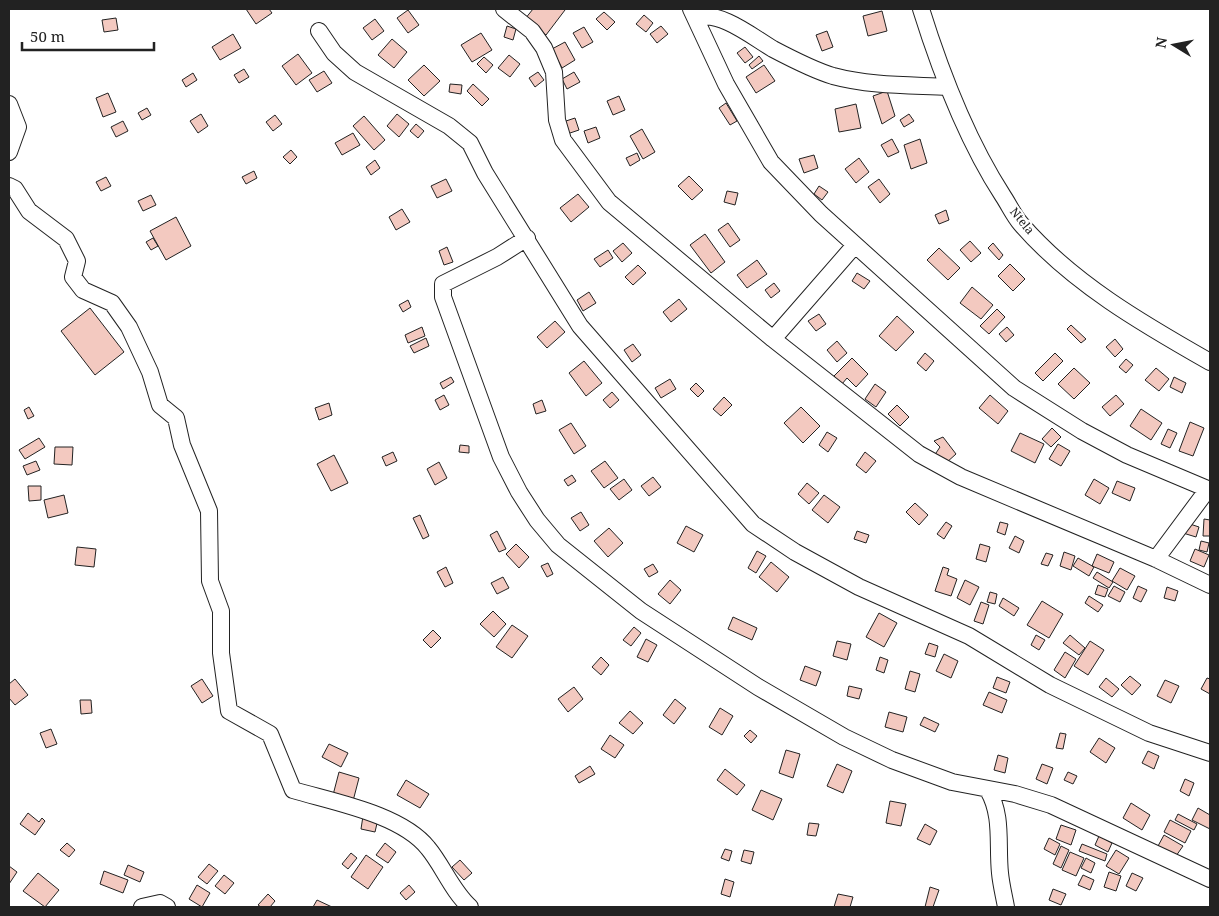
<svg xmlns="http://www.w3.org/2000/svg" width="1219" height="916" viewBox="0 0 1219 916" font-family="'Noto Serif',serif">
<rect width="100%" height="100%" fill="#fff"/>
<path fill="#f3c9c0" stroke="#222" d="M246,9H269L272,13L256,24Z
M533,9H564L565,10L546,35L525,19Z
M408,10L419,25L408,33L397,18Z
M882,11L887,31L868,36L863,16Z
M604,12L615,22L607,30L596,19Z
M644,15L653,23L646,32L636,24Z
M116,18L118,30L104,32L102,20Z
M375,19L384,31L372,40L363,28Z
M507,26L516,29L513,40L504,37Z
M661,26L668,34L657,43L650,34Z
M584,27L593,42L582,48L573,33Z
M827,31L833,47L822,51L816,35Z
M481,33L492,50L472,62L461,45Z
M233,34L241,48L220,60L212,47Z
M392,39L407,52L394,68L378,55Z
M565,42L575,60L562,68L552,49Z
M745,47L753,57L745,63L737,53Z
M298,54L312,73L296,85L282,66Z
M509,55L520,64L510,77L498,68Z
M759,56L763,61L752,69L749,65Z
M484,57L493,65L486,73L477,64Z
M424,65L440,81L424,96L408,80Z
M764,65L775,81L756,93L746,77Z
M244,69L249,77L239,83L234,75Z
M324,71L332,83L317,92L309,80Z
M538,72L544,80L535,87L529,78Z
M574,72L580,82L567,89L562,79Z
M193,73L197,80L186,87L182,80Z
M450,84L462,85L461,94L449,92Z
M473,84L489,99L482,106L467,91Z
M887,91L895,116L882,124L873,96Z
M108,93L116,112L103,117L96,98Z
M619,96L625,110L613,115L607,101Z
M726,103L737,121L730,125L719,108Z
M856,104L861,128L839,132L835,109Z
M147,108L151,115L142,120L138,113Z
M201,114L208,126L198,133L190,121Z
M397,114L409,124L399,137L387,126Z
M909,114L914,121L904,127L900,120Z
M275,115L282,124L273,131L266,122Z
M364,116L385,140L374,150L353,126Z
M575,118L579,130L567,134L563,122Z
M123,121L128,131L116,137L111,127Z
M416,124L424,131L418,138L410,131Z
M596,127L600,138L588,143L584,131Z
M642,129L655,152L643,159L630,136Z
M353,133L360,145L342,155L335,143Z
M892,139L899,152L888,157L881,145Z
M920,139L927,163L911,169L904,145Z
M291,150L297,157L290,164L283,157Z
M637,153L640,160L630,166L626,158Z
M814,155L818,168L804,173L799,159Z
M859,158L869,172L856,183L845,169Z
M375,160L380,168L371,175L366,167Z
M254,171L257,178L246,184L242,177Z
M689,176L703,190L692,200L678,186Z
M106,177L111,186L101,191L96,182Z
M446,179L452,191L437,198L431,186Z
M879,179L890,194L880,203L868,187Z
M819,186L828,192L822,200L814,194Z
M727,191L738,193L735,205L724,202Z
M578,194L589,207L571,222L560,208Z
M151,195L156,205L143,211L138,201Z
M402,209L410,222L396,230L389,217Z
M946,210L949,220L939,224L935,215Z
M176,217L191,246L166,260L150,231Z
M728,223L740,240L730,247L718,230Z
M705,234L725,262L711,273L690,245Z
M153,238L158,246L151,250L146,242Z
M970,241L981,253L971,262L960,250Z
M623,243L632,253L622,262L613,251Z
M993,243L1003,255L999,260L988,248Z
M447,247L453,262L444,265L439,251Z
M939,248L960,268L948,280L927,260Z
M608,250L613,258L600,267L594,259Z
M757,260L767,274L747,288L737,275Z
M1010,264L1025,279L1013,291L998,276Z
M638,265L646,273L633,285L625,277Z
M857,273L870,281L864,289L852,281Z
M774,283L780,291L771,298L765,290Z
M972,287L993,305L981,319L960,303Z
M589,292L596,303L583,311L577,300Z
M679,299L687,309L671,322L663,312Z
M408,300L411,307L403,312L399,305Z
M90,308L124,352L95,375L61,331Z
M997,309L1005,317L989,334L980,326Z
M819,314L826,324L816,331L808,321Z
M897,316L914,332L896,351L879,336Z
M555,321L565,332L547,348L537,337Z
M1071,325L1086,339L1081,343L1067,329Z
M422,327L425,336L408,343L405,335Z
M1007,327L1014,335L1006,342L999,334Z
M426,338L429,346L414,353L410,346Z
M1115,339L1123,349L1115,357L1106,347Z
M837,341L847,353L837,362L827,350Z
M633,344L641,355L632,362L624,350Z
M925,353L934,361L926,371L917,363Z
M1055,353L1063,361L1043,381L1035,373Z
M852,358L868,374L856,387L847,378L842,384L834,376Z
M1126,359L1133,365L1126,373L1119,367Z
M584,361L602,383L586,396L569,373Z
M1074,368L1090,383L1074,399L1058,384Z
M1156,368L1169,379L1159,391L1145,380Z
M451,377L454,382L443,389L440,383Z
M1174,377L1186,383L1182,393L1170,387Z
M670,379L676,389L661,398L655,388Z
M696,383L704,391L698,397L690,389Z
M875,384L886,392L876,407L865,399Z
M612,392L619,400L610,408L603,400Z
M444,395L449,405L440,410L435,400Z
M990,395L1008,411L998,424L979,408Z
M1116,395L1124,404L1110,416L1102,407Z
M724,397L732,405L721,416L713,409Z
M542,400L546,411L536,414L533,404Z
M329,403L332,415L319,420L315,408Z
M897,405L909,417L900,426L888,414Z
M29,407L34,416L28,419L24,410Z
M801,407L820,426L803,443L784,423Z
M1141,409L1162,423L1151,440L1130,426Z
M1190,422L1204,428L1193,456L1179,451Z
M571,423L586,446L574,454L559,430Z
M1052,428L1061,437L1051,447L1042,439Z
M1168,429L1177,433L1170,448L1161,444Z
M827,432L837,438L828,452L819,445Z
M1020,433L1044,444L1035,463L1011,451Z
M943,437L956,454L946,463L934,456L940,447L934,441Z
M39,438L45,447L25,459L19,450Z
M1058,444L1070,451L1061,466L1049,459Z
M460,445L469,446V453L459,452Z
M55,447H73L72,465L54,464Z
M393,452L397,461L386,466L382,457Z
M865,452L876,461L866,473L856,465Z
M334,455L348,483L331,491L317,464Z
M36,461L40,470L27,475L23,466Z
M605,461L618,478L604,488L591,471Z
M439,462L447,478L435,485L427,469Z
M572,475L576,481L568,486L564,480Z
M653,477L661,487L649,496L641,486Z
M624,479L632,490L619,500L610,489Z
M1094,479L1109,488L1100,504L1085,495Z
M1117,481L1135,488L1130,501L1112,493Z
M807,483L819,493L809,504L798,494Z
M28,486H41V500L29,501Z
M64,495L68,513L48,518L44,500Z
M824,495L840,507L828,523L812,510Z
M915,503L928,515L919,525L906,512Z
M581,512L589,525L580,531L571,518Z
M420,515L429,536L423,539L413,518Z
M1204,519L1210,520V536H1203Z
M946,522L952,526L944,539L937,534Z
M1000,522L1008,524L1005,535L997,532Z
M1187,523L1199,527L1196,537L1183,533Z
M686,526L703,535L694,552L677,543Z
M609,528L623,543L608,557L594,541Z
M497,531L506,549L499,552L490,535Z
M857,531L869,535L866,543L854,539Z
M1015,536L1024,541L1019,553L1009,548Z
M1201,541L1209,543L1207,552L1199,550Z
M516,544L529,557L519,568L506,554Z
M980,544L990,547L986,562L976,559Z
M77,547L96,549L94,567L75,565Z
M1195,549L1209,555L1204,567L1190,561Z
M757,551L766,556L756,573L748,568Z
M1064,552L1075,556L1071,570L1060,566Z
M1046,553L1053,555L1048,566L1041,564Z
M1097,554L1114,562L1109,573L1092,566Z
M1078,558L1094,567L1089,576L1073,566Z
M771,562L789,577L777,592L759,577Z
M548,563L553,574L547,577L541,566Z
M653,564L658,572L649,577L644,569Z
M446,567L453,583L445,587L437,572Z
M943,567L949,569L947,575L957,579L951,596L935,591Z
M1120,568L1135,576L1127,590L1112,581Z
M1097,572L1113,582L1109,588L1093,578Z
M503,577L509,588L497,594L491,583Z
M670,580L681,590L670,604L658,594Z
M965,580L979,587L970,605L957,598Z
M1098,585L1108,589L1105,597L1095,594Z
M1114,586L1125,592L1120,602L1108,596Z
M1138,586L1147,590L1141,602L1133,598Z
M1167,587L1178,591L1175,601L1164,598Z
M990,592L997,594L995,604L987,602Z
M1089,596L1103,605L1098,612L1085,603Z
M1003,598L1019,608L1014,616L999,606Z
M1042,601L1063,614L1049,638L1027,625Z
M981,602L989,605L983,624L974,621Z
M493,611L506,624L494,637L480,624Z
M879,613L897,623L884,647L866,637Z
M733,617L757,628L752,640L728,629Z
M512,625L528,636L512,658L496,647Z
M634,627L641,633L631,646L623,640Z
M433,630L441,638L431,648L423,640Z
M1036,635L1045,640L1039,650L1031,645Z
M1070,635L1085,648L1079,655L1063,643Z
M646,639L657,645L648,662L637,657Z
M837,641L851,644L847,660L833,656Z
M1090,641L1104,650L1088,675L1074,666Z
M929,643L938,646L935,657L925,654Z
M1065,652L1076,659L1065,678L1054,670Z
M944,654L958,661L951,678L936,671Z
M601,657L609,665L601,675L592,667Z
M880,657L888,660L884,673L876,670Z
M805,666L821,672L816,686L800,680Z
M910,671L920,674L915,692L905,689Z
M1130,676L1141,685L1132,695L1121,685Z
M997,677L1010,682L1006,693L993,688Z
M1106,678L1119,689L1112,697L1099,687Z
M1207,678L1210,679V694L1201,689Z
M15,679L28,695L15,705L9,698V684Z
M202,679L213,696L202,703L191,686Z
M1165,680L1179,686L1171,703L1157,696Z
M849,686L862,689L859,699L847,696Z
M574,687L583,699L568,712L558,699Z
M989,692L1007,700L1002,713L983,705Z
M675,699L686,708L674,724L663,715Z
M80,700H91L92,713L81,714Z
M720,708L733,716L722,735L709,727Z
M630,711L643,723L633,734L619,723Z
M889,712L907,717L903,732L885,727Z
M924,717L939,724L935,732L920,725Z
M51,729L57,744L46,748L40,733Z
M750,730L757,736L751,743L744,736Z
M1060,733L1066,734L1063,749L1056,748Z
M610,735L624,745L615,758L601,749Z
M1099,738L1115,748L1106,763L1090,752Z
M329,744L348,753L341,767L322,757Z
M786,750L800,754L793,778L779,773Z
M1148,751L1159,756L1154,769L1142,763Z
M998,755L1008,758L1005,773L994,770Z
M837,764L852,771L843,793L827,786Z
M1042,764L1053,768L1047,784L1036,779Z
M590,766L595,774L579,783L575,776Z
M725,769L745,785L737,795L717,780Z
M339,772L359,778L353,801L333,795Z
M1068,772L1077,776L1073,784L1064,780Z
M1185,779L1194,783L1189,796L1180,791Z
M406,780L429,794L420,808L397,795Z
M761,790L782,799L773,820L752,810Z
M890,801L906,804L901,826L886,823Z
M1131,803L1150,815L1142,830L1123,818Z
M1198,808L1210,815V829L1192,820Z
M28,813L39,822L42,818L45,821L35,835L20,824Z
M1178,814L1197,824L1194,830L1175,820Z
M363,816L378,819L375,832L361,829Z
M1170,820L1191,831L1185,843L1164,832Z
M809,823L819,824L816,836L807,835Z
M925,824L937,831L930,845L917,839Z
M1061,825L1076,830L1071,845L1056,839Z
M1164,835L1183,846L1176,856L1158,846Z
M1099,836L1112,843L1108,852L1095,845Z
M1049,838L1060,844L1055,855L1044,849Z
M67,843L75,850L69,857L60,850Z
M385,843L396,852L388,863L376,855Z
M1082,844L1107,854L1105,861L1079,851Z
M1061,846L1069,850L1061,868L1053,864Z
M725,849L732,851L729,861L721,858Z
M744,850L754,852L751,864L741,861Z
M1116,850L1129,858L1119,874L1106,866Z
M1070,852L1084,858L1076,876L1062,870Z
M351,853L357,858L348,869L342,864Z
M366,855L383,867L368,889L351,877Z
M1086,858L1095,863L1091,873L1081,868Z
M460,860L472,873L464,880L452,867Z
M209,864L218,871L207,884L198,877Z
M128,865L144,872L140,882L124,875Z
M9,866L17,872L9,884Z
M104,871L128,880L123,893L100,884Z
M1109,872L1121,876L1116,891L1104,887Z
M38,873L59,890L45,907L23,891Z
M1132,873L1143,878L1136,891L1126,886Z
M224,875L234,883L225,894L215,886Z
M1083,875L1094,880L1090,890L1078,885Z
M725,879L734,882L730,897L721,894Z
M197,885L210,893L202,907L189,899Z
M409,885L415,892L406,900L400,893Z
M930,887L939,890L933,907H925Z
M1053,889L1066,894L1061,905L1049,900Z
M268,894L275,901L270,907H261L258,905Z
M838,894L853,897L850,907H834Z
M317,900L332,907H313Z"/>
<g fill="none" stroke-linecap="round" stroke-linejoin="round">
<g stroke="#222" stroke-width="18">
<path id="street" d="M504,9L532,31L544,48L554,72L557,120L563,140L609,202L773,339L919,454L961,477L1156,559L1210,585
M691,9L726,84L771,162L821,214L1014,388L1082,431L1127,455L1210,490
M921,9C941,73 966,139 1003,196C1009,205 1014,216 1021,224C1072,283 1143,324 1210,362
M697,18C720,10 754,38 773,49C792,59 813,70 833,76C870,86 910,85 948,87
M319,31L334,53L355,72L449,126L470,143L485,173L580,326L753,524L795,552L859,587L969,636L1050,685L1149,733L1210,753
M9,104L18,127L9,152
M9,186L15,189L29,211L66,239L77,261L73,277L83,290L112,303L129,327L150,372L160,405L176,418L182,445L209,511L210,581L221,611V653L229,711L270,734L293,790C333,802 401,814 428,848C443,866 452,891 470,907
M527,238L497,257L443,284V297L501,457L519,492L537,520L558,545L641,611L758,687L844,737L892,760L952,782L1015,794L1051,805L1210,879
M773,339L855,245
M1156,559L1208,489
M988,790C1003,816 997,844 1000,873C1001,884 1004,896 1006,907
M142,907L160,903L167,907"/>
</g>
<use href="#street" stroke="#fff" stroke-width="16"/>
</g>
<g text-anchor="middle" stroke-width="4" stroke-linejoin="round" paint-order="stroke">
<g font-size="12" fill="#222" stroke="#fff">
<text transform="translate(1022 221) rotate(51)" y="4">Ntela</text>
</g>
</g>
<rect width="1219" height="916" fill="none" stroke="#222222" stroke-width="20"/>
<g transform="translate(1174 45) rotate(280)" stroke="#ffffff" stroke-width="4" paint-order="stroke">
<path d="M0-4L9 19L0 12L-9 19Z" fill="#222222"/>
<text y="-8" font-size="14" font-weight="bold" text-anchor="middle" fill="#222222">N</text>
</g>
<path d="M22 42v8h132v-8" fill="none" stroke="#222222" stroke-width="2.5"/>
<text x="30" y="42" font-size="15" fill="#222222" stroke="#ffffff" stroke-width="4" paint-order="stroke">50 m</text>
</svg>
